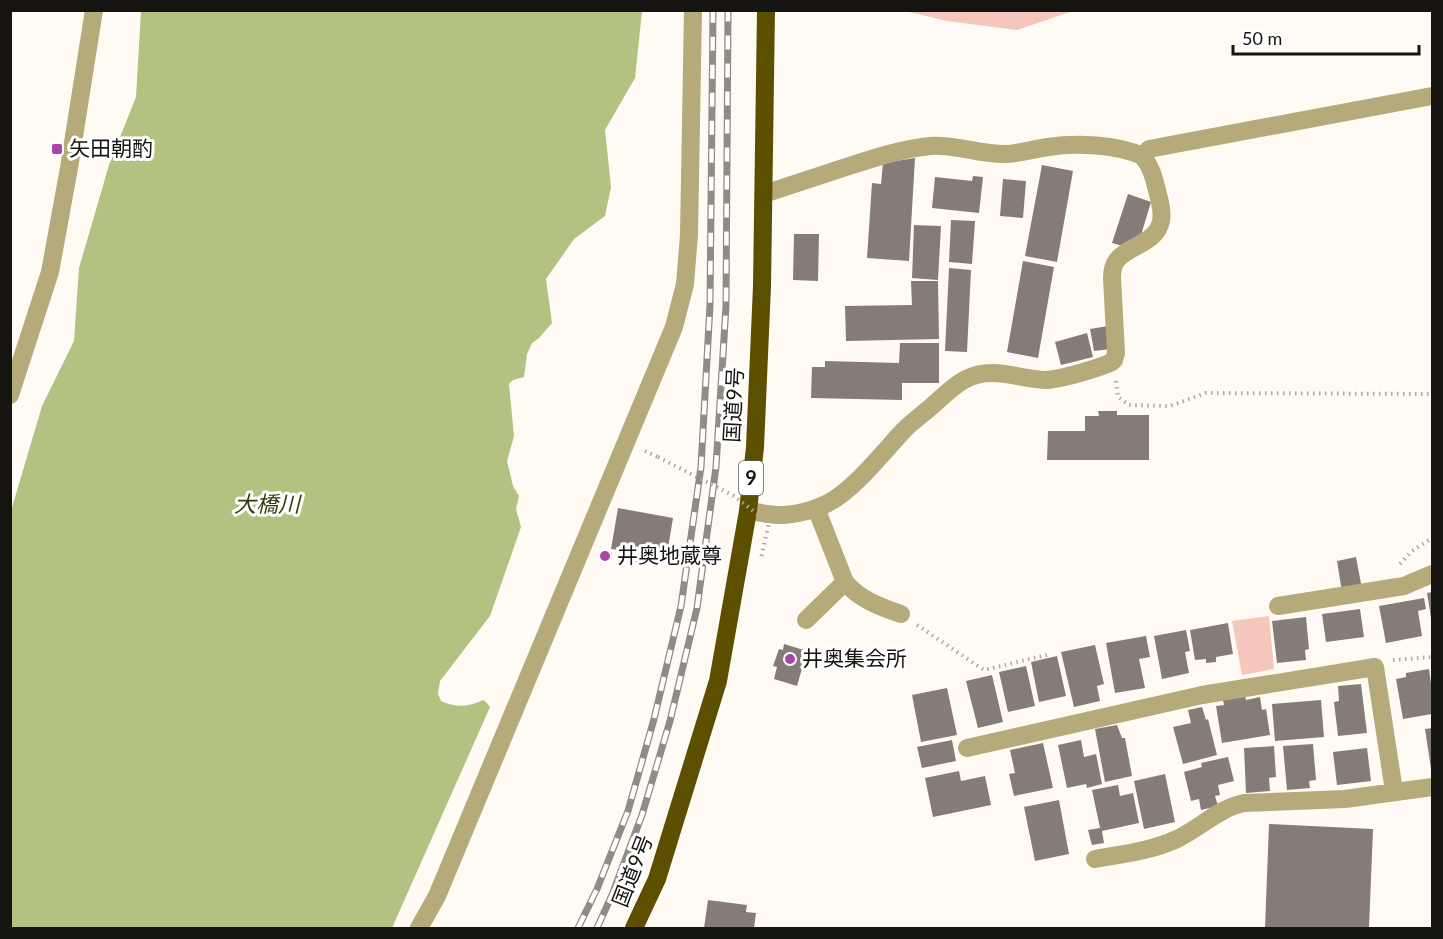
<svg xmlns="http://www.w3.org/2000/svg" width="1443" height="939" viewBox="0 0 1443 939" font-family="Lato,'Noto Sans JP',sans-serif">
<rect width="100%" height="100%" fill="#fffaf3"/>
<path fill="#f5c6bc" d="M905,11L1073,10V11L1017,30L947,21Z
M1269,616L1274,669L1242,675L1232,621Z"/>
<path fill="#b3c181" d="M141,11H642L635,78L605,130L611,187L605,216L574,239L546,279L552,323L539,338L532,343L527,354L524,377L513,380L509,384L514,436L507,461L513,486L519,496L516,509L521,527L490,616L440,681L438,694L441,701C455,708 469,707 483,700L486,702L490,707L392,928H11V511L42,406L74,341L79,268L109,165L136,97Z"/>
<path fill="#857c77" d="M915,158L909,261L867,258L872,183L881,184L883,163Z
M1042,165L1073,171L1057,262L1025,256Z
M973,176L983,177L979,213L932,208L935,177L972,181Z
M1003,179L1026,181L1023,218L1000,216Z
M1128,194L1151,202L1141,235L1126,247L1112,243Z
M951,220L975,221L972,264L949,262Z
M914,225L941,226L938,280L912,278Z
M794,234H819L818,281L793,280Z
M1023,261L1054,267L1038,358L1007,352Z
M949,268L971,270L967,352L945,351Z
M911,281H938L939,339L846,341L845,306L912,305Z
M1108,326L1111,349L1094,351L1090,329Z
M1087,333L1093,357L1061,365L1055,342Z
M900,343H939V383H902V400L811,398L812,367H825V361L899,363Z
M1098,411H1117V415H1149V460H1047L1048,431H1085V416H1099Z
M618,508L673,518L666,560L639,556L638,562L618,558L619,550L611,549Z
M601,550L612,553L609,562L599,559Z
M1356,557L1362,589L1342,592L1337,561Z
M1432,592V618H1431L1427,593Z
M1424,598L1426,609L1418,611L1422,636L1386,643L1379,606Z
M1360,609L1364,637L1326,642L1322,614Z
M1306,617L1309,649L1305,650L1306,660L1277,663L1272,621Z
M1228,623L1233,654L1216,657V662L1206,663V659L1195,660L1190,630Z
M1186,630L1190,651L1185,652L1189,673L1162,679L1154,636Z
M1146,636L1150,657L1139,659L1145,688L1115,693L1106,643Z
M784,644L807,651L797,686L774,679L777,667L773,666L779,649L783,650Z
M1095,645L1104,684L1097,686L1100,701L1074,707L1061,652Z
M1057,656L1066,696L1039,702L1031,662Z
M1026,666L1035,706L1008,712L999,672Z
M1429,669L1432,691V714L1403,719L1396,679L1406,677V673Z
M992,675L1003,722L978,728L966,681Z
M1361,684L1367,733L1338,736L1334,702L1339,701L1338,686Z
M947,688L957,735L921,742L912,695Z
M1245,696L1246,700L1260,697L1262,710L1266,709L1270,735L1222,743L1216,706L1224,705L1223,700Z
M1321,700L1324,737L1275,741L1272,704Z
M1202,707L1206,720L1208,719L1217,755L1183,764L1173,727L1191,723L1188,710Z
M1117,725L1122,738H1125L1132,776L1105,782L1095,729Z
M1432,728V769H1431L1425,729Z
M952,740L956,761L922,768L917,747Z
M1081,740L1084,757L1096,754L1102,784L1087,788L1086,784L1067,788L1058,745Z
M1043,743L1053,788L1014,796L1009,774L1015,773L1010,750Z
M1313,744L1316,780L1309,781L1310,788L1287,790L1283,746Z
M1274,746L1276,777L1269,778L1270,791L1246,793L1244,748Z
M1367,748L1371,781L1337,785L1333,752Z
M1228,757L1234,781L1218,785L1220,795L1215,796L1218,806L1201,810L1199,799L1191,801L1184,772L1202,767L1201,763Z
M959,771L961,781L985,776L991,805L933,817L925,778Z
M1165,774L1175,822L1144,829L1134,781Z
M1118,785L1120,796L1133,793L1139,823L1102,831L1104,843L1092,845L1088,830L1100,828L1092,790Z
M1059,800L1069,854L1035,861L1024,807Z
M1269,824L1373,829L1369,928H1265Z
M708,900L747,905L746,912L756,913L754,928H704Z"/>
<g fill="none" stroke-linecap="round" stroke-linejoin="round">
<path stroke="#aca8a2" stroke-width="4" stroke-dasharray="1.5 4.5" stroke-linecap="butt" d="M1116,381L1118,397L1129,405L1170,406L1206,393L1432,394
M645,451L658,457
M1400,564L1412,551L1432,538
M917,625L984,670L1047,655
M1393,660L1432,657"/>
<path stroke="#b5aa7a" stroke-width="18" d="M764,194C791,185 819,176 846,167C874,158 901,149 930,146C956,144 981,155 1007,154C1021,153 1034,149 1048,147C1075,143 1117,144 1142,156L1149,149L1432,96
M10,395L50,272L69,168L94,10
M816,508L845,582C859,599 880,607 901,614
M748,511C758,512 769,515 780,515C795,515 815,510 828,503C854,490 884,451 904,430C913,421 923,414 932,406C942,397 952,387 964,380C992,365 1017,379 1045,380C1059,380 1099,368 1112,362L1114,360L1116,353L1112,278C1112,272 1113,265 1117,260C1129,245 1157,243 1161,221C1163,212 1160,202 1158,194C1154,179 1152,167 1142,156
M1278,606L1404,586L1432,574
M806,620L845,582
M967,748L1202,695L1375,667L1394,791
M1095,859C1123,854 1151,851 1177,839C1200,828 1219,808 1244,803L1345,799L1432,787
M419,928L437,896L674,327L685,284L689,235L693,10"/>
<path stroke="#5d4f00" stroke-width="18" d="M634,928L657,879L718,681L748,511L755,447L762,286L766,10"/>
<g stroke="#8f8b86" stroke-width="7">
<path id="rail" d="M578,928L597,889L628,811L654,719L681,606L701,467L710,305L713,10
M597,928L612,895L642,815L670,721L697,608L716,467L726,306L728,10"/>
</g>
<use href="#rail" stroke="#fff" stroke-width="4.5" stroke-dasharray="14" stroke-linecap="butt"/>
<path stroke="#aca8a2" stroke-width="4" stroke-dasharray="1.5 4.5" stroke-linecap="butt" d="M658,457L734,496L769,523L761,558"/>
</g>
<g fill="#a944a8" stroke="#fff" stroke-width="2">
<rect x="51" y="143" width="12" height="12" rx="3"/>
<circle cx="605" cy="556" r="6"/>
<circle cx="790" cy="659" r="6"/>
</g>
<g text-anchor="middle" stroke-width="6" stroke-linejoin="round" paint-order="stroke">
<rect fill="#fff" stroke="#5c5a58" stroke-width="1.5" x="739" y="461" width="24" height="34" rx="4.5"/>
<g font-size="20" font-weight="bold" fill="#161411">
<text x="751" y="485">9</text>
</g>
<g font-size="21" fill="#161411" stroke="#fff" text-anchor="start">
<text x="69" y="156">矢田朝酌</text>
<text x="617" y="563">井奥地蔵尊</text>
<text x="802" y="666">井奥集会所</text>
</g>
<g font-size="21" fill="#161411" stroke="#fff">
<text transform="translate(734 405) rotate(-87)" y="7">国道9号</text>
<text transform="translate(633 871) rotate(-69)" y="7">国道9号</text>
</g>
<g font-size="22" font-style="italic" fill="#353d0c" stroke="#fff">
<text x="267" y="512">大橋川</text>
</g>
</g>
<rect width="1443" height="939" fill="none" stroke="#161411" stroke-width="24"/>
<path d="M1233 45v9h186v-9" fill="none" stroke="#161411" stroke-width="3"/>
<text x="1242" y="45" font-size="18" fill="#161411" stroke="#ffffff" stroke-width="4.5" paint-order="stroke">50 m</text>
</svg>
